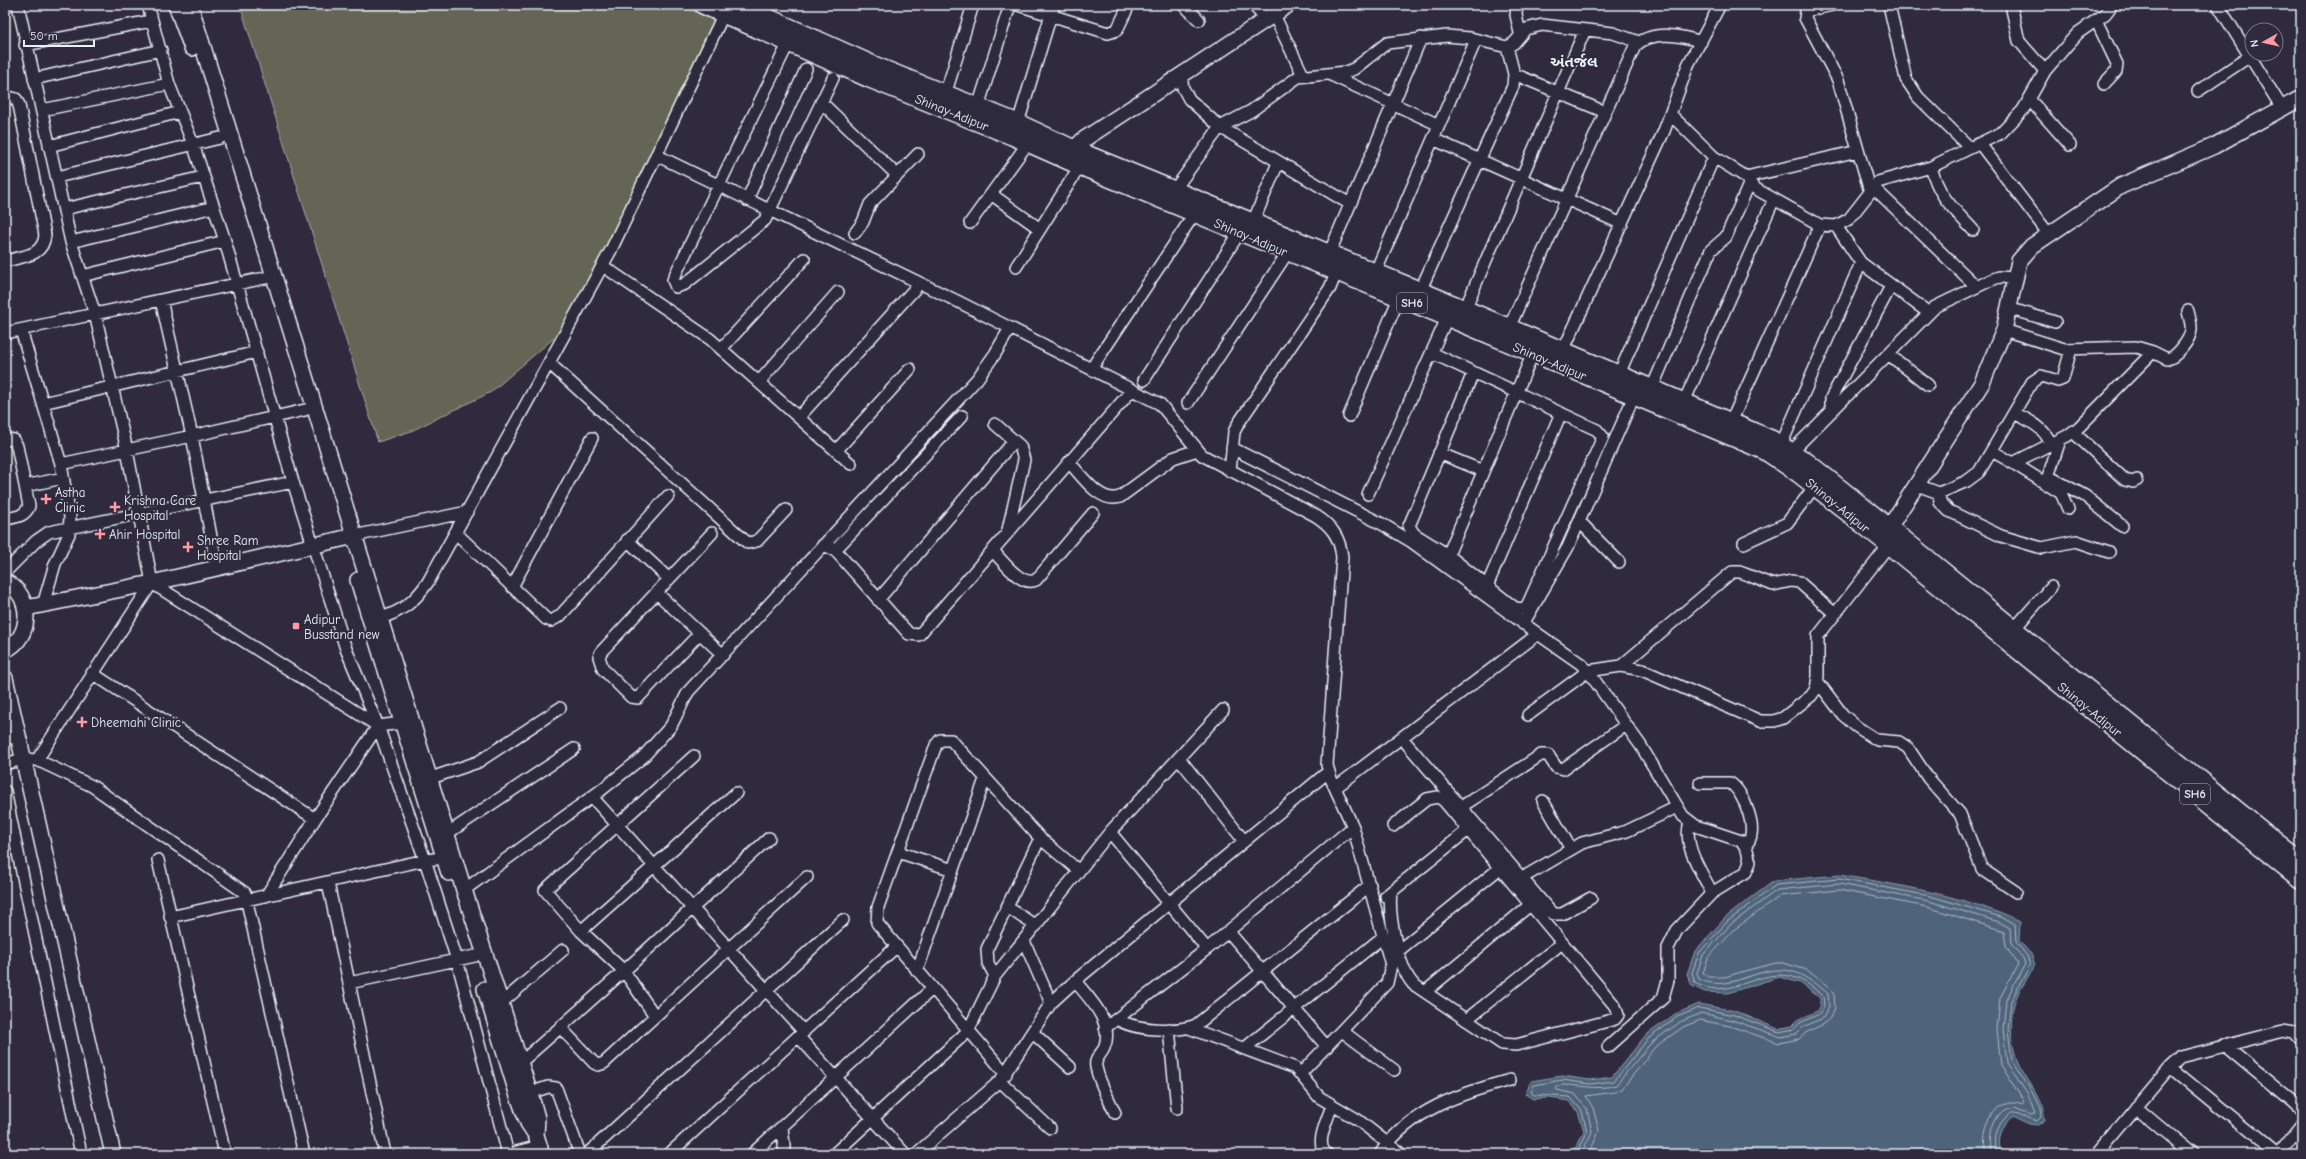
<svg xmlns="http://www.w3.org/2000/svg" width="2306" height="1159" viewBox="0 0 2306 1159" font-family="'Comic Neue','Noto Sans Gujarati',sans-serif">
<rect width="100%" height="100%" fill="#2f2a3d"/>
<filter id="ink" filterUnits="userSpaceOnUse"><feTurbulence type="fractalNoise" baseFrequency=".025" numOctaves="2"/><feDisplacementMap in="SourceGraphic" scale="8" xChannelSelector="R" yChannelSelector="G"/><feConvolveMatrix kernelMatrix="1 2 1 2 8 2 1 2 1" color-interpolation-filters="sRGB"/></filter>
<g filter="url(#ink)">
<path fill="#656557" stroke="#a6aba8" d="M240,5H681L725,26L576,319L491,392L411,431L378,442Z"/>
<path fill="#4f647a" stroke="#8c9cac" d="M1839,875C1899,885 1964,895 2020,922L2019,941L2031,954L2035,965C2029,977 2018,991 2014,1004C2009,1024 2011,1052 2022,1070C2032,1087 2043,1100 2045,1120L2038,1125L2029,1124L2012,1116C2001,1128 1997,1138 2001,1154H1565L1576,1147L1584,1131L1578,1112L1569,1101L1549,1098L1533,1099L1525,1094L1531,1081L1562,1076L1590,1080L1612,1077L1645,1036L1675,1014L1699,1004L1735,1011L1778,1029L1792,1026L1798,1020L1817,1011L1820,1005V998L1800,983L1779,977L1728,993L1705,992L1692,986L1687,974L1695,951L1725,918L1744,903L1774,881Z"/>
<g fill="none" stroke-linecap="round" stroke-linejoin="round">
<path stroke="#abb9c6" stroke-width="1" d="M1572,1154L1579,1149L1587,1132L1582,1111L1570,1097L1534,1095L1531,1092L1534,1085L1562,1080L1590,1084L1614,1081L1648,1039L1677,1017L1699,1008L1734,1015L1779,1032L1794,1029L1800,1023L1819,1014L1824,1005L1823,997C1773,944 1740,1007 1695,983L1692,973L1699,953L1728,921L1776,885L1839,879L1866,884L1930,896L2001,917L2015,925L2016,942L2027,956L2030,965L2011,1001L2008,1029L2012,1061L2032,1092L2040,1108L2041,1117L2037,1121C2028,1120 2022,1113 2013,1112C2010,1111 2008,1114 2006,1117C1996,1127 1993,1140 1997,1154
M1581,1154L1592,1132L1587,1109L1575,1094L1557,1090L1556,1086C1575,1082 1594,1092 1616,1085L1651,1043L1680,1022L1701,1013L1732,1020L1781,1037L1796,1034L1803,1027L1823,1018L1829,1007L1828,994C1824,989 1817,985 1811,981C1769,949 1736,998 1699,979L1697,973L1703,955L1731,924L1777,890L1839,884L1929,901L1999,922L2010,928L2011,944L2023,958L2025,964L2006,1000L2003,1029L2007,1063L2028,1095L2035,1114L2031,1115L2014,1107C1993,1108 1987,1139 1992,1154
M1589,1154L1599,1131L1593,1108L1586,1096L1615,1092L1622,1089L1655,1047L1683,1027L1700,1020L1730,1026L1779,1043L1799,1039L1807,1032L1824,1024L1830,1018L1835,1008L1834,995L1829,987L1807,970L1783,963H1776L1748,970L1725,977H1708L1703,973L1708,958L1735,929L1780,896L1839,890L1927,907L2004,931L2006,947L2018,964L2000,998L1997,1030L2001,1065L2024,1102L2022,1104C1995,1092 1979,1133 1986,1154"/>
<g stroke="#e8f1f8" stroke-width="14">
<path id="street" d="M18,5L71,242L95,314L127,450L152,583L37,760
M148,5L169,84L193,144L225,241L293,482L346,649L378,726L425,860L457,960L508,1154
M1018,5L1108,33L1117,30L1129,5
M1184,5L1199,20
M1253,5L1267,20
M1517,5L1516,15L1520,33
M1833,5L1809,10L1806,12L1805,18L1838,80L1870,192
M1889,5L1906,79L1918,97L1970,148
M2011,5L2019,41L2045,71
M2218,5L2282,108
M1274,15L1303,75
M2096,20L2117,64L2116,71L2104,84
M789,42L675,275L673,280L676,287L685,284L765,220L833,78
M25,45L151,21
M1514,74L1605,112
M1181,75L1183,88L1189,99L1220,127L1350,204
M1331,75L1439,125
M34,79L161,50
M2198,91L2250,56
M945,95L973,5
M5,96L16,99L19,105L45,235C43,257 23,256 5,261
M2029,99L2070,145
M821,102L897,175
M978,107L1010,5
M42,110L169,84
M1670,114L1714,157L1746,177L1756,189L1820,225L1836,226L1849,219L1878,182L1931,167L2001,133L2023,110L2045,71L2069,43L2078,33L2105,14L2112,5
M1018,123L1054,5
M1433,139L1622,224
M1980,144L2048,233
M49,146L180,112
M656,155L959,302L1160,404L1202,455L1316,516C1332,526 1340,538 1342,557L1327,765L1331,779L1353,827L1391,965L1387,983L1301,1073
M1931,167C1939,197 1952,207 1973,230
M57,177L220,138
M1746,177L1858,151
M1873,187L1977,287
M1175,189L1220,127L1251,111L1298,77L1346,72L1354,69L1387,43L1447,36L1470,38L1507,47L1514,43L1526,29L1542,25L1613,33L1639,42
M991,194L1040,229
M747,200L806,69
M64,209L203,177
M1253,222L1278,163
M970,223L1028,143
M1836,226L1861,263L1929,313
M855,233L863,222L870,204L918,154
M71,242L214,207
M1329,254L1421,38
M603,266L710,339L851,464
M1016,267L1080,166
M1375,273L1476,40
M82,276L225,241
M1420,291L1513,86L1514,74L1507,47
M161,300L192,436L217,568
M2008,308L2055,322
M1465,309L1585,30
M1509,328L1635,46C1652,30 1681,35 1701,42
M21,330L61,464L70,517L69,534L55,564L43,605
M2004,330L2064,349L2136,347L2153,352L2167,359C2176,358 2190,340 2191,330C2192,324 2189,317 2188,311
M5,333L274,276
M721,349L804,259
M1563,351L1664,131L1688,65L1720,5
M1432,353L1597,430L1603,437L1527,606L1523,609L1515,608L1448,555L1414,534L1409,526L1473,373
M1888,354L1928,385
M549,363L743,539L748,543L757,541L786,510
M1091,369L1195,213
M1619,374L1714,157
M1144,380L1240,232
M759,382L838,292
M1652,388L1711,250L1726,237L1750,182
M1684,402L1774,199
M43,403L257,352
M1188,403L1288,252
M1834,408L1831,405V398L1891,286
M2014,413C2030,421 2044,427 2051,444
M1349,416L1399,298
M799,417L920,283
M1731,422L1820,225
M995,424L1020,446L1024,460L1007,534
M2073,432L2125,480L2133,482L2137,480
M5,439L14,440L17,446L29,506C25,517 15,517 5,519
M1781,445L1861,263
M1232,448L1382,524L1412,542L1538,634L1335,788
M836,451L910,369
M1792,451L1935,307L1991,280L1999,277L2015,278
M1992,451L2013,463L2067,436L2078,428L2153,352
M1439,453L1483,471
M1069,462C1082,476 1100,504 1120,497L1173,458L1197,450
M2013,463L2061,493L2068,509
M61,464L192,436L305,410
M1230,471L1234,432L1238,424L1320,303L1330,288L1339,266
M2048,476L2085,496L2122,526
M2046,483L2060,440
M1917,485L1939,493L1967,481L1979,472L2032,382L2041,376L2058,381L2063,379L2071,349
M25,486L63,478
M1939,493L1940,502L1949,511L2001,536L2042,548L2076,541L2109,552
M1368,494L1447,318
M1579,521L1619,562
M456,533L546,619L551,621L560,616L668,496
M354,536L467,512
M627,540L669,579
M1744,543L1787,523L1815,486
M823,545L835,550L909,634L919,635L1132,390
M835,550L962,416
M993,551C1003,561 1021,587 1036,580L1093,513
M1448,555L1533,353
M5,572L36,541L49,532L293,482
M152,583L378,726L402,723
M1487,586L1561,413
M512,587L592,438
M657,593L723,655
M878,600L1014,441
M381,618C403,611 415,601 428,582L611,250L728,5
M1523,624L1568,547L1634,396
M2014,629L2051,587
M700,633L638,698L631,697L603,669L599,657L601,652L712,533
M1538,634L1581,664L1588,671L1641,746L1683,816L1696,826L1741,841L1747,850L1750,862L1746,872L1712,893L1677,930L1668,948V980L1663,998L1608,1047
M1621,666L1732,572H1740L1773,585L1791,581L1799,582L1835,614
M92,673L315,819
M1818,682L1843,715L1857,727L1877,740L1899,742L1908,748L1928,778L1960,814L1982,869L2016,892
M1528,715L1588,671L1621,666L1642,670L1760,721H1774L1783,718L1811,696L1816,689L1818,676V636L1889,545
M1402,738L1550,911L1554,914H1562L1591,898
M5,739L18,736
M1179,758L1244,841
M5,764L23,759L37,760L92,786L245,893L304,1154
M431,778L478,762L560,708
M1700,783H1730C1744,791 1761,835 1745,845
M5,791L81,1154
M592,797L804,1032
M1543,801L1571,849
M1461,807L1541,755H1548L1556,767L1563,769L1626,725
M1690,822C1682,846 1702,872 1712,893
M1110,832L1207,949
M448,833L574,749
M1040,838L1079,871
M898,852L953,870
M158,860L225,1154
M1522,878L1582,843L1627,831L1677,807
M328,883L385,1154
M464,890L600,791L643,757L671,726L688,692L977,379L995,354L1010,328
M1391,892C1388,915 1398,967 1413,984L1502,1044L1516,1045L1608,1021L1615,1019L1618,1015L1615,1006L1444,801L1438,797L1427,799L1393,826
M266,896L315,819L378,726
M1386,896L1468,830
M170,917L425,860L444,858
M581,931L736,793
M1228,931L1327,1047
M1398,951L1500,868
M917,971L985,779
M995,976L988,963L987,949L1007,907
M1075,981C1089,998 1115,1023 1104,1048C1101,1055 1094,1059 1096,1067C1099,1083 1109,1099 1115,1113
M349,983L475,956
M1425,992L1530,905
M1051,1003L1075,981L1328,772
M500,1004L563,950
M655,1016L624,971L581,931L545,890L694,756
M1117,1019C1134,1030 1177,1033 1196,1025L1370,885
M1466,1020L1562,943
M560,1027L594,1063L598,1065L604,1063L807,877
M1105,1028L1207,949L1353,827
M1189,1028L1295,1068L1319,1097L1358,1120L1401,1154
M1169,1029L1177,1108
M1342,1031L1394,1070
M1032,1032L1070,1067
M798,1036L905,1154
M2224,1045L2301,1109
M1245,1048L1384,936
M520,1063L624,971L769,838
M2170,1067L2276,1154
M1006,1074L877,923L878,907L936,745L940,740H951L1040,838L1007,907L1036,926
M1000,1081L1050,1128
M530,1093L548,1087L556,1088L580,1154
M2136,1107L2192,1154
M782,1127L785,1154
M587,1154L843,920
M669,1154L896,947
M752,1154L932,989
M834,1154L968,1031L995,976L1110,832L1223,710
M916,1154L1000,1081L1051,1003L1024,941
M1327,1154C1313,1145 1329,1117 1332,1105
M1380,1154C1409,1110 1462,1093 1510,1080
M2097,1154L2170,1067L2181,1057L2283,1031L2294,1033L2301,1041
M2277,1154L2301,1124"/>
</g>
<g stroke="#e8f1f8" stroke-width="18">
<path id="secondary" d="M176,5L192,48
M190,5L464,890L530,1093L537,1118L536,1135L540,1148L517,1154
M1070,159L1074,149L1083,140L1288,5
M1883,537L1982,383L2004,330L2019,261L2032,246L2121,186L2214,146L2301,98
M358,580L449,873
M5,582C33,594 33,638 5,650
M26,608L152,583L354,536
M5,678L113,1154
M485,989L518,1096L528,1123L536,1135"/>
</g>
<g stroke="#e8f1f8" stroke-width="20">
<path id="primary" d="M703,5L870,79L1012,136L1080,166L1473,328L1765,451L1799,474L1881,539L2301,880
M740,5L876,66L1018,123L1074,149L1465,309L1771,439L1807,462L1890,528L2301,862"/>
</g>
<use href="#street" stroke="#2f2a3d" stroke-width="11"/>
<use href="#secondary" stroke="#2f2a3d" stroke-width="15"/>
<use href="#primary" stroke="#2f2a3d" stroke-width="17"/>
</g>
</g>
<g fill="#ff9aa2" stroke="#2f2a3d" stroke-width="1.5">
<path d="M44 493h4v4h4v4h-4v4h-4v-4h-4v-4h4z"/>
<path d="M113 501h4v4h4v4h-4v4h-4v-4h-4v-4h4z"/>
<path d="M98 528h4v4h4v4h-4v4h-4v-4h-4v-4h4z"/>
<path d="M186 541h4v4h4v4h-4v4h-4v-4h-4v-4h4z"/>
<rect x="292" y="622" width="8" height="8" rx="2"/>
<path d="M80 716h4v4h4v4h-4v4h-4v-4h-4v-4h4z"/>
</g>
<g text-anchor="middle" stroke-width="4" stroke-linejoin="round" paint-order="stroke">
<g fill="#2f2a3d" stroke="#b0b5c0" stroke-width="1">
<rect x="1397" y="293" width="30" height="20" rx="3"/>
<rect x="2180" y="784" width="30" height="20" rx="3"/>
</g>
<g font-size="12" font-weight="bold" fill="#e8f1f8">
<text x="1412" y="307">SH6</text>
<text x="2195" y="798">SH6</text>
</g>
<g font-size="13" fill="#e8f1f8" stroke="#2f2a3d">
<text transform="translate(952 112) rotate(22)" y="5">Shinay-Adipur</text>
<text transform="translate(1251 237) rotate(23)" y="5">Shinay-Adipur</text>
<text transform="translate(1550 361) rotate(23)" y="5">Shinay-Adipur</text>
<text transform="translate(1838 505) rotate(39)" y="5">Shinay-Adipur</text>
<text transform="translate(2090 709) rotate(39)" y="5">Shinay-Adipur</text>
</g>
<g font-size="13" fill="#e8f1f8" stroke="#2f2a3d" text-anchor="start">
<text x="55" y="497">Astha<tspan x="55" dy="15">Clinic</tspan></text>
<text x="124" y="505">Krishna Care<tspan x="124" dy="15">Hospital</tspan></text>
<text x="109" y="539">Ahir Hospital</text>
<text x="197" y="545">Shree Ram<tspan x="197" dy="15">Hospital</tspan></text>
<text x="304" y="624">Adipur<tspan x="304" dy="15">Busstand new</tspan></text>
<text x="91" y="727">Dheemahi Clinic</text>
</g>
<g font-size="15" font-weight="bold" fill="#e8f1f8" stroke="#2f2a3d">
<text x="1574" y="67">અંતર્જલ</text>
</g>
</g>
<rect width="2306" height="1159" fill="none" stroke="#2f2a3d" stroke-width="20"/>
<rect x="10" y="10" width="2286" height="1139" fill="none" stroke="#e8f1f8" stroke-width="1.5" filter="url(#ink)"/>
<g transform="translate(2264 42) rotate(262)"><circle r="19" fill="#2f2a3d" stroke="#797a88"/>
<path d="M0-3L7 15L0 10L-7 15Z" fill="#ff9aa2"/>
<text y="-6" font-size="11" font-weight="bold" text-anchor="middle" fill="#e8f1f8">N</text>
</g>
<path d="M24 40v6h70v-6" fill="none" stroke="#e8f1f8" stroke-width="2"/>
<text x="30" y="40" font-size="12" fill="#e8f1f8" stroke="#2f2a3d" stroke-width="3" paint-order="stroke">50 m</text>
</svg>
